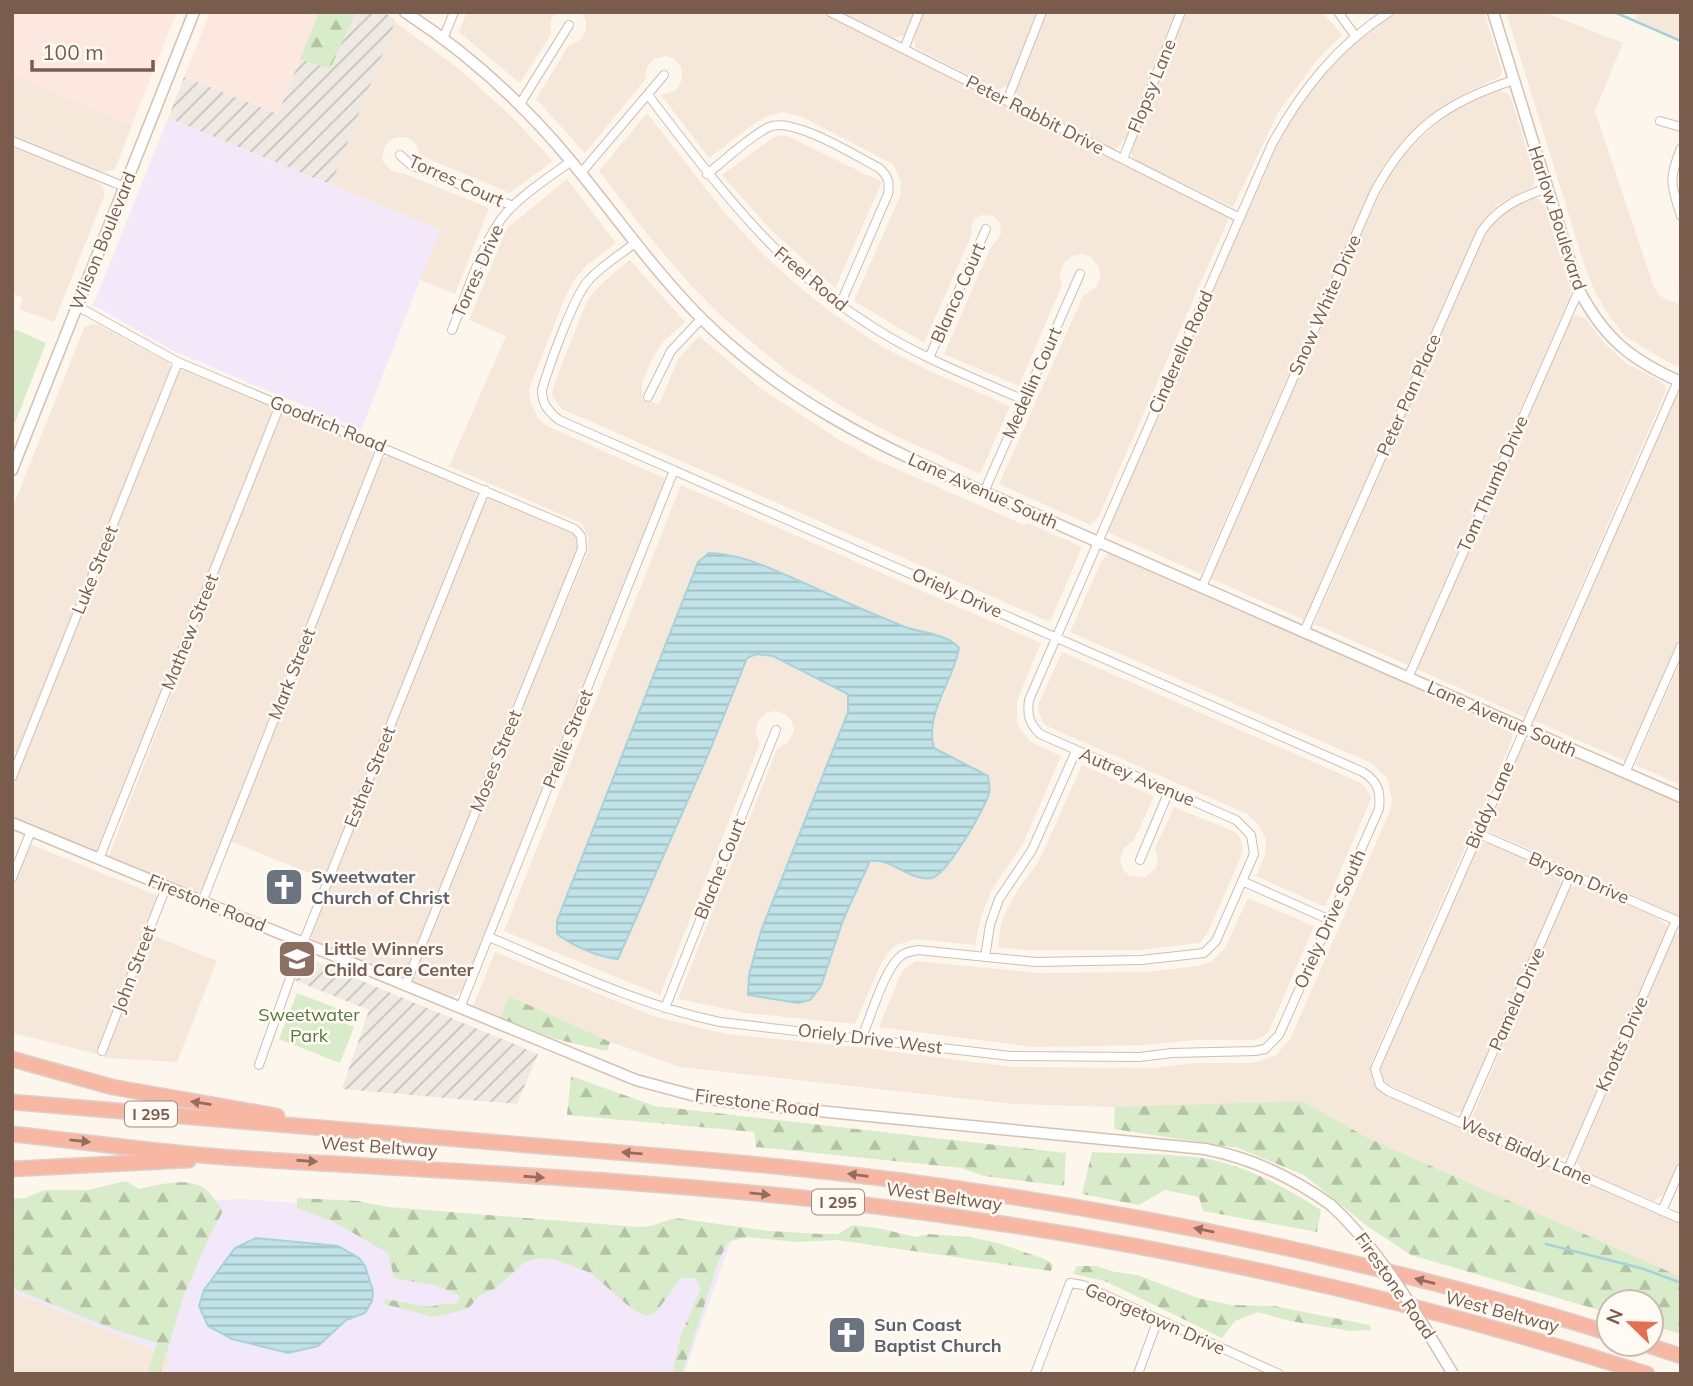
<svg xmlns="http://www.w3.org/2000/svg" width="1693" height="1386" viewBox="0 0 1693 1386" font-family="Mulish,sans-serif">
<defs>
<pattern id="industrial-furrows" width="10" height="10" patternUnits="userSpaceOnUse" patternTransform="scale(1.75)"><rect width="10" height="10" fill="#efe9e4"/><path d="M-1 1l2-2M0 10L10 0M9 11l2-2" fill="none" stroke="#c7c0bb"/></pattern>
<pattern id="forest-firs" width="22" height="20" patternUnits="userSpaceOnUse" patternTransform="scale(1.75)"><rect width="22" height="20" fill="#d8ecc9"/><path d="M5 1l3.5 6h-7zM16 11l3.5 6h-7z" fill="#b4c2a5"/></pattern>
<pattern id="water-rules" width="6" height="5" patternUnits="userSpaceOnUse" patternTransform="scale(1.75)"><rect width="6" height="5" fill="#bfe3e8"/><path d="M0 2.5h6" fill="none" stroke="#a0bbbe"/></pattern>
</defs>
<rect width="100%" height="100%" fill="#fdf6ec"/>
<path fill="#f5e8da" fill-rule="evenodd" d="M467,12H556L551,20V34L520,83L459,32Z
M581,12H820L1229,218L1098,518L1090,525L999,484L1083,296L1096,287L1100,279L1099,268L1091,257L1082,254L1072,256L1064,263L1059,277L1062,285L1019,386L944,354L990,249L1001,234L1000,223L993,216L982,215L974,219L971,227L972,234L924,343L854,301L900,196L901,181L893,164L802,117L784,112L768,116L758,121L709,158L661,95L676,90L682,80L681,67L674,59L665,56L654,59L647,67L645,80L585,153L536,99L569,45L580,40L586,31V21Z
M841,12H914L905,35L894,38Z
M924,12H1038L1009,85L998,90L916,48L914,39Z
M1047,12H1176L1126,138L1117,148L1112,149L1017,99L1016,90Z
M1186,12H1322L1342,35L1318,59L1279,111L1233,207L1136,161L1132,156L1131,151Z
M1397,12H1484L1502,71L1500,77L1471,90L1438,110L1402,142L1384,165L1371,189L1201,574L1107,532L1279,141L1298,108L1335,62L1364,35Z
M1506,12H1544L1623,43L1595,111L1654,287L1660,296L1681,305V367L1666,361L1625,336L1610,317L1595,292L1585,267Z
M1637,12H1681V39L1635,20Z
M395,22L459,69L513,118L553,161L510,193L419,155L418,148L413,141L405,137H396L389,141L385,146L382,160L391,171L405,174L489,208L455,294L420,280L440,230L331,185Z
M12,74L132,125L115,169L106,172L95,171L12,137Z
M1499,90L1510,95L1535,176L1534,184L1531,188L1498,204L1483,220L1473,238L1304,620L1210,578L1379,195L1391,172L1407,151L1442,118L1465,103Z
M647,113L724,212L763,254L793,282L831,312L879,345L929,371L1010,406L980,474L894,435L844,408L787,371L755,345L720,315L689,283L648,235L599,171Z
M785,135L882,182L835,288L770,229L722,175L774,137Z
M12,147L93,179L102,186L105,194L54,322L19,309L23,298L12,293Z
M567,179L616,243L587,265L577,276L565,297L529,389L531,403L539,420L547,426L666,479L462,991L454,998L447,999L416,986L412,980V974L588,551V536L581,523L449,466L506,336L469,320L507,228Z
M1534,198L1539,199L1545,207L1571,290L1570,297L1408,665L1314,624L1483,238L1500,215L1516,205Z
M630,260L685,322L662,343L652,359L642,383V399L659,405L678,359L699,336L759,387L838,439L874,459L1024,525L1028,523L1082,547L1050,622L562,409L552,396L553,387L586,303L591,295L609,277Z
M1576,315L1586,319L1604,343L1627,364L1660,381L1666,387L1665,393L1524,717L1417,669L1570,320Z
M91,324L99,325L168,363L171,369L19,754L12,751V509L84,328Z
M181,370H185L269,405L273,408V413L100,848L97,851H92L12,818V787L177,374Z
M1681,393V634L1625,761L1533,720L1675,397Z
M283,412L370,447L375,455L203,890L194,894L108,858L279,416Z
M390,455L473,490L477,495L476,501L326,880L230,841L381,459Z
M681,485L1041,643L1017,701V724L1031,742L1061,756L1024,842L992,889L981,917L975,945L917,939L896,945L888,953L879,968L855,1024L746,1013L678,999L777,749L788,742L794,731L792,721L785,714L775,711L766,713L758,721L755,732L759,741L758,748L660,995L504,931ZM730,554L774,570L867,612L910,628L953,641L957,662L936,714L932,740L934,748L917,877L882,860L870,861L843,920L821,986L798,1003L749,995L848,712V694L773,656L756,654L747,657L623,949L557,933V921L698,562Z
M493,497L572,532L578,542L577,552L406,975L403,978H397L313,942L311,934L483,500Z
M1109,552L1508,727L1513,731L1512,740L1371,1063L1372,1080L1382,1093L1681,1224V1277L1368,1138L1302,1102L1115,1107L1013,1104L680,1067L597,1037L510,996L500,1019L476,1010L473,1006L495,952L653,1016L726,1034L866,1048L1012,1067L1152,1068L1197,1063H1253L1275,1056L1290,1039L1390,811L1392,799L1387,778L1371,763L1070,632L1102,560Z
M1062,652L1359,782L1365,787L1371,797L1370,801L1325,907L1256,876L1265,856L1266,840L1258,824L1247,814L1047,726L1042,721L1038,710L1039,703Z
M1681,661V785L1635,765Z
M1529,738L1535,739L1681,803V917L1488,831L1487,821L1521,745Z
M1082,765L1154,796L1134,840L1124,848L1120,860L1123,870L1130,876L1145,877L1155,869L1158,860L1155,848L1174,807L1235,832L1240,838L1243,847L1242,854L1208,932L1200,943L1139,950H1025L998,947L1001,923L1006,911L1019,888L1039,861Z
M1481,843H1487L1555,873L1560,876L1561,886L1465,1106L1461,1112L1451,1113L1387,1084L1382,1079L1380,1065L1476,846Z
M30,844L159,896L97,1054L12,1033V889Z
M1578,884L1659,918L1667,926V931L1570,1153L1561,1160L1478,1124L1472,1117L1569,889Z
M1248,898L1314,926L1269,1031L1264,1036L1255,1040H1197L1144,1045L1034,1047L879,1027L902,971L916,961L1039,973L1147,972L1198,966L1211,962L1225,948Z
M1681,931V1157L1664,1194L1654,1201L1582,1171L1577,1162L1674,936Z
M152,935L217,961L177,1062L104,1058Z
M12,1291L171,1357L165,1374H12Z"/>
<path fill="#fde8e0" d="M12,12H177L132,125L12,74Z
M210,12H319L278,114L184,77Z"/>
<path fill="url(#industrial-furrows)" d="M356,12H383L395,19V22L331,185L168,118L184,77L278,114L300,59L330,68Z
M302,956L538,1054L517,1104L342,1089L369,1010L294,980Z"/>
<path fill="#f3e8fa" d="M168,118L440,230L361,430L174,351L93,305Z
M243,1199L733,1235L684,1374H165L171,1357L12,1291V1208Z"/>
<path fill="#d8ecc9" d="M12,328L46,343L15,423L12,422Z
M297,993L336,1008L332,1018L354,1027L340,1063L279,1039Z"/>
<path fill="url(#forest-firs)" d="M319,12H356L330,69L300,59Z
M509,996L610,1042L607,1051L555,1039L500,1019Z
M571,1076L655,1106L1066,1153L1064,1186L984,1176L962,1168L756,1147L754,1132L567,1115Z
M1302,1101L1368,1138L1681,1277V1334L1651,1325V1302H1609V1313L1411,1255L1367,1226L1304,1175L1238,1148L1114,1129L1115,1107Z
M1092,1152C1128,1154 1166,1153 1202,1158C1245,1165 1285,1187 1321,1210L1317,1232L1203,1211L1199,1197L1165,1190L1139,1205L1082,1194Z
M126,1181L139,1189C158,1185 188,1176 205,1189C212,1194 218,1204 223,1211L209,1237L184,1295L160,1374H147L157,1343L116,1330L12,1288V1199L25,1198L45,1190H88Z
M297,1198L358,1201L388,1207L638,1227L651,1226L675,1218L769,1231L822,1234H838L853,1225L882,1229L916,1237L928,1234L970,1237L998,1243L1042,1258L1053,1264L1051,1271L837,1240L795,1242L747,1237L728,1242L719,1260L682,1374H672L681,1335L701,1288L695,1278H681L657,1311L647,1316L639,1313L625,1303L591,1273L556,1260L541,1258L525,1262L496,1288L479,1296L468,1309L434,1317L384,1304L385,1299L430,1307L443,1304H456L461,1297C452,1291 434,1284 423,1283C412,1281 405,1282 394,1277L388,1253L336,1223L297,1208Z
M1077,1266H1096L1115,1272L1137,1275L1198,1298L1232,1305L1274,1306L1370,1325L1371,1330L1350,1331L1290,1321L1258,1312L1235,1321L1222,1338L1105,1281L1073,1274Z"/>
<path fill="url(#water-rules)" stroke="#a5d3da" stroke-width="2" d="M709,553C745,554 778,572 811,586C842,601 873,614 905,627C922,633 947,634 959,648C954,680 924,715 934,748L988,776C989,781 990,788 989,793C985,809 947,874 932,878C910,882 893,858 870,861L843,920L821,986L810,1000L798,1003L748,995L749,975L761,931L848,712V694L773,656L756,654L747,658L710,750L618,959C598,957 573,946 557,934V921L698,562Z
M256,1238L338,1246L359,1258L365,1266L373,1291L372,1301L365,1313L346,1320L318,1346L288,1353L232,1339L208,1326L199,1306L204,1290L235,1248Z"/>
<g fill="none" stroke-linecap="round" stroke-linejoin="round">
<path stroke="#a5d3da" stroke-width="2.5" d="M1614,12L1681,41
M1546,1244L1644,1269L1681,1283"/>
<g stroke="#d1beb0" stroke-width="10">
<path id="street" d="M830,12L1240,218
M1338,12L1356,37
M443,39L454,12
M904,49L919,12
M648,95C717,185 777,268 876,329C922,358 974,378 1024,400
M1007,101L1042,12
M520,104L569,25
M1660,121L1681,127
M12,141L125,187
M1681,148C1668,180 1671,184 1681,216
M400,155L411,165L513,206
M1123,159L1181,12
M581,173L664,75
M707,174C727,159 747,138 769,127C792,116 856,156 879,168C888,176 890,182 888,194L840,305
M77,306L178,362L575,529L581,536L582,549L405,986
M452,330C466,297 483,238 507,212C525,192 550,177 571,161
M929,358L986,229
M1678,381L1375,1069L1380,1085L1388,1091L1681,1219
M648,397L671,351L702,318
M984,492L1080,274
M1202,587L1374,193C1408,129 1446,102 1514,80
M1304,632L1481,232C1498,207 1519,198 1547,188
M1408,678L1579,290
M1625,773L1681,646
M12,777L178,362
M1477,833L1680,922
M99,859L280,405
M1140,860L1169,791
M12,878L31,831
M1242,881L1330,920
M202,902L382,446
M489,937C565,969 639,1005 720,1022L1010,1056L1139,1057L1172,1053L1255,1051L1265,1049L1279,1035L1379,809C1381,791 1378,782 1363,772L559,420C548,411 542,404 542,390C549,366 573,298 588,281C601,266 620,255 635,243
M985,957L990,925L999,899L1032,850L1076,751
M460,1008L674,470
M665,1008L776,730
M862,1037C871,1017 884,968 902,955C906,952 912,951 918,950L1036,962L1141,960L1204,953L1216,941L1254,854L1251,835L1236,820L1040,734C1029,723 1027,715 1029,700L1272,144C1301,91 1337,45 1389,12
M102,1051L166,887
M259,1065L299,953L485,490
M1462,1123L1571,874
M1568,1169L1676,920
M1662,1211L1681,1168
M1035,1374L1070,1283L1083,1285L1279,1374
M1138,1374L1158,1319"/>
</g>
<g stroke="#d6c0b0" stroke-width="13">
<path id="secondary" d="M405,12C468,53 522,102 570,160C614,213 653,270 702,319C786,402 878,445 984,492L1681,797
M1493,12L1579,290C1604,338 1631,360 1681,382
M12,470L194,12
M12,823L636,1080L703,1098L747,1104L1205,1149C1252,1158 1292,1177 1331,1205"/>
</g>
<g stroke="#dad1cd" stroke-width="17">
<path id="highway" d="M12,1059L112,1087L277,1116
M12,1102C196,1117 380,1132 563,1148C676,1157 790,1166 903,1181C1142,1213 1379,1261 1609,1333
M12,1134C87,1142 161,1153 236,1158C443,1171 652,1180 858,1204C1126,1236 1390,1292 1647,1374
M12,1169L189,1160
M1644,1344L1681,1356"/>
</g>
<use href="#street" stroke="#fff" stroke-width="8"/>
<use href="#secondary" stroke="#fff" stroke-width="10"/>
<use href="#highway" stroke="#f7b7a3" stroke-width="14"/>
<g stroke="#d6c0b0" stroke-width="13" stroke-linecap="butt">
<path id="secondary-bridge" d="M1331,1205C1382,1252 1417,1315 1453,1374"/>
</g>
<use href="#secondary-bridge" stroke="#fff" stroke-width="10"/>
</g>
<defs><path id="oneway-solid" d="M-6-.8H1V-3.2L6.5 0L1 3.2V.8H-6Z" transform="scale(1.75)"/></defs>
<g fill="#936e5e">
<use href="#oneway-solid" transform="translate(201 1103) rotate(-171)"/>
<use href="#oneway-solid" transform="translate(80 1141) rotate(6)"/>
<use href="#oneway-solid" transform="translate(632 1153) rotate(-175)"/>
<use href="#oneway-solid" transform="translate(307 1161) rotate(4)"/>
<use href="#oneway-solid" transform="translate(858 1175) rotate(-173)"/>
<use href="#oneway-solid" transform="translate(534 1177) rotate(4)"/>
<use href="#oneway-solid" transform="translate(760 1194) rotate(6)"/>
<use href="#oneway-solid" transform="translate(1204 1230) rotate(-168)"/>
<use href="#oneway-solid" transform="translate(1425 1281) rotate(-166)"/>
</g>
<defs>
<g id="church-square" transform="scale(2.0125)"><rect x="-9" y="-9" width="18" height="18" rx="4" fill="#6b7280" stroke="#fffaf3"/><path d="M-1.2-6h2.4v3.5h3.3v2.4h-3.3V6h-2.4V-.1h-3.3v-2.4h3.3Z" fill="#fff"/></g>
<g id="school-square" transform="scale(2.0125)"><rect x="-9" y="-9" width="18" height="18" rx="4" fill="#8d6e63" stroke="#fffaf3"/><path d="M0-5L7-2L0 1L-7-2ZM-4 1L0 2.5L4 1V4Q0 6-4 4Z" fill="#fff"/></g>
</defs>
<g fill-rule="evenodd">
<use href="#church-square" x="284" y="887"/>
<use href="#school-square" x="297" y="959"/>
<use href="#church-square" x="847" y="1335"/>
</g>
<g text-anchor="middle" stroke-width="5" stroke-linejoin="round" paint-order="stroke">
<g fill="#fffaf3" stroke="#a28b7f" stroke-width="2">
<rect x="125" y="1101.5" width="52" height="25" rx="5"/>
<rect x="812" y="1189.5" width="52" height="25" rx="5"/>
</g>
<g font-size="16" font-weight="bold" fill="#7a5c4d">
<text x="151" y="1120">I 295</text>
<text x="838" y="1208">I 295</text>
</g>
<g font-size="18" fill="#7a5c4d" stroke="#fffaf3">
<text transform="translate(1152 86) rotate(-68)" y="6">Flopsy Lane</text>
<text transform="translate(1035 115) rotate(27)" y="6">Peter Rabbit Drive</text>
<text transform="translate(456 181) rotate(24)" y="6">Torres Court</text>
<text transform="translate(1557 218) rotate(72)" y="6">Harlow Boulevard</text>
<text transform="translate(103 241) rotate(-68)" y="6">Wilson Boulevard</text>
<text transform="translate(478 271) rotate(-66)" y="6">Torres Drive</text>
<text transform="translate(811 279) rotate(40)" y="6">Freel Road</text>
<text transform="translate(958 293) rotate(-66)" y="6">Blanco Court</text>
<text transform="translate(1325 305) rotate(-66)" y="6">Snow White Drive</text>
<text transform="translate(1181 352) rotate(-66)" y="6">Cinderella Road</text>
<text transform="translate(1032 383) rotate(-66)" y="6">Medellin Court</text>
<text transform="translate(1409 395) rotate(-66)" y="6">Peter Pan Place</text>
<text transform="translate(328 424) rotate(22)" y="6">Goodrich Road</text>
<text transform="translate(1493 484) rotate(-66)" y="6">Tom Thumb Drive</text>
<text transform="translate(983 491) rotate(24)" y="6">Lane Avenue South</text>
<text transform="translate(95 570) rotate(-68)" y="6">Luke Street</text>
<text transform="translate(957 593) rotate(24)" y="6">Oriely Drive</text>
<text transform="translate(190 632) rotate(-68)" y="6">Mathew Street</text>
<text transform="translate(292 674) rotate(-68)" y="6">Mark Street</text>
<text transform="translate(1502 719) rotate(24)" y="6">Lane Avenue South</text>
<text transform="translate(568 739) rotate(-68)" y="6">Prellie Street</text>
<text transform="translate(496 761) rotate(-68)" y="6">Moses Street</text>
<text transform="translate(370 777) rotate(-68)" y="6">Esther Street</text>
<text transform="translate(1137 777) rotate(23)" y="6">Autrey Avenue</text>
<text transform="translate(1490 805) rotate(-66)" y="6">Biddy Lane</text>
<text transform="translate(720 869) rotate(-68)" y="6">Blache Court</text>
<text transform="translate(1579 878) rotate(23)" y="6">Bryson Drive</text>
<text transform="translate(207 903) rotate(22)" y="6">Firestone Road</text>
<text transform="translate(1330 919) rotate(-66)" y="6">Oriely Drive South</text>
<text transform="translate(134 969) rotate(-69)" y="6">John Street</text>
<text transform="translate(1517 999) rotate(-66)" y="6">Pamela Drive</text>
<text transform="translate(870 1039) rotate(7)" y="6">Oriely Drive West</text>
<text transform="translate(1622 1044) rotate(-66)" y="6">Knotts Drive</text>
<text transform="translate(757 1103) rotate(7)" y="6">Firestone Road</text>
<text transform="translate(379 1147) rotate(4)" y="6">West Beltway</text>
<text transform="translate(1526 1151) rotate(24)" y="6">West Biddy Lane</text>
<text transform="translate(944 1197) rotate(8)" y="6">West Beltway</text>
<text transform="translate(1395 1286) rotate(55)" y="6">Firestone Road</text>
<text transform="translate(1502 1312) rotate(15)" y="6">West Beltway</text>
<text transform="translate(1155 1319) rotate(24)" y="6">Georgetown Drive</text>
</g>
<g font-size="18" font-weight="bold" fill="#5b616d" stroke="#fffaf3" text-anchor="start">
<text x="311" y="883">Sweetwater<tspan x="311" dy="21">Church of Christ</tspan></text>
<text x="874" y="1331">Sun Coast<tspan x="874" dy="21">Baptist Church</tspan></text>
</g>
<g font-size="18" font-weight="bold" fill="#785e54" stroke="#fffaf3" text-anchor="start">
<text x="324" y="955">Little Winners<tspan x="324" dy="21">Child Care Center</tspan></text>
</g>
<g font-size="18" fill="#537a41" stroke="#fffaf3">
<text x="309" y="1021">Sweetwater<tspan x="309" dy="21">Park</tspan></text>
</g>
</g>
<rect width="1693" height="1386" fill="none" stroke="#7a5c4d" stroke-width="28"/>
<g transform="translate(1630 1323) rotate(293)"><circle r="33" fill="#fffaf3" stroke="#cabbb1" stroke-width="2"/>
<path d="M0-5L12 26L0 18L-12 26Z" fill="#e76f51"/>
<text y="-10" font-size="19" font-weight="bold" text-anchor="middle" fill="#7a5c4d">N</text>
</g>
<path d="M32 60v10h121v-10" fill="none" stroke="#7a5c4d" stroke-width="3.5"/>
<text x="42" y="60" font-size="21" fill="#7a5c4d" stroke="#fffaf3" stroke-width="5" paint-order="stroke">100 m</text>
</svg>
